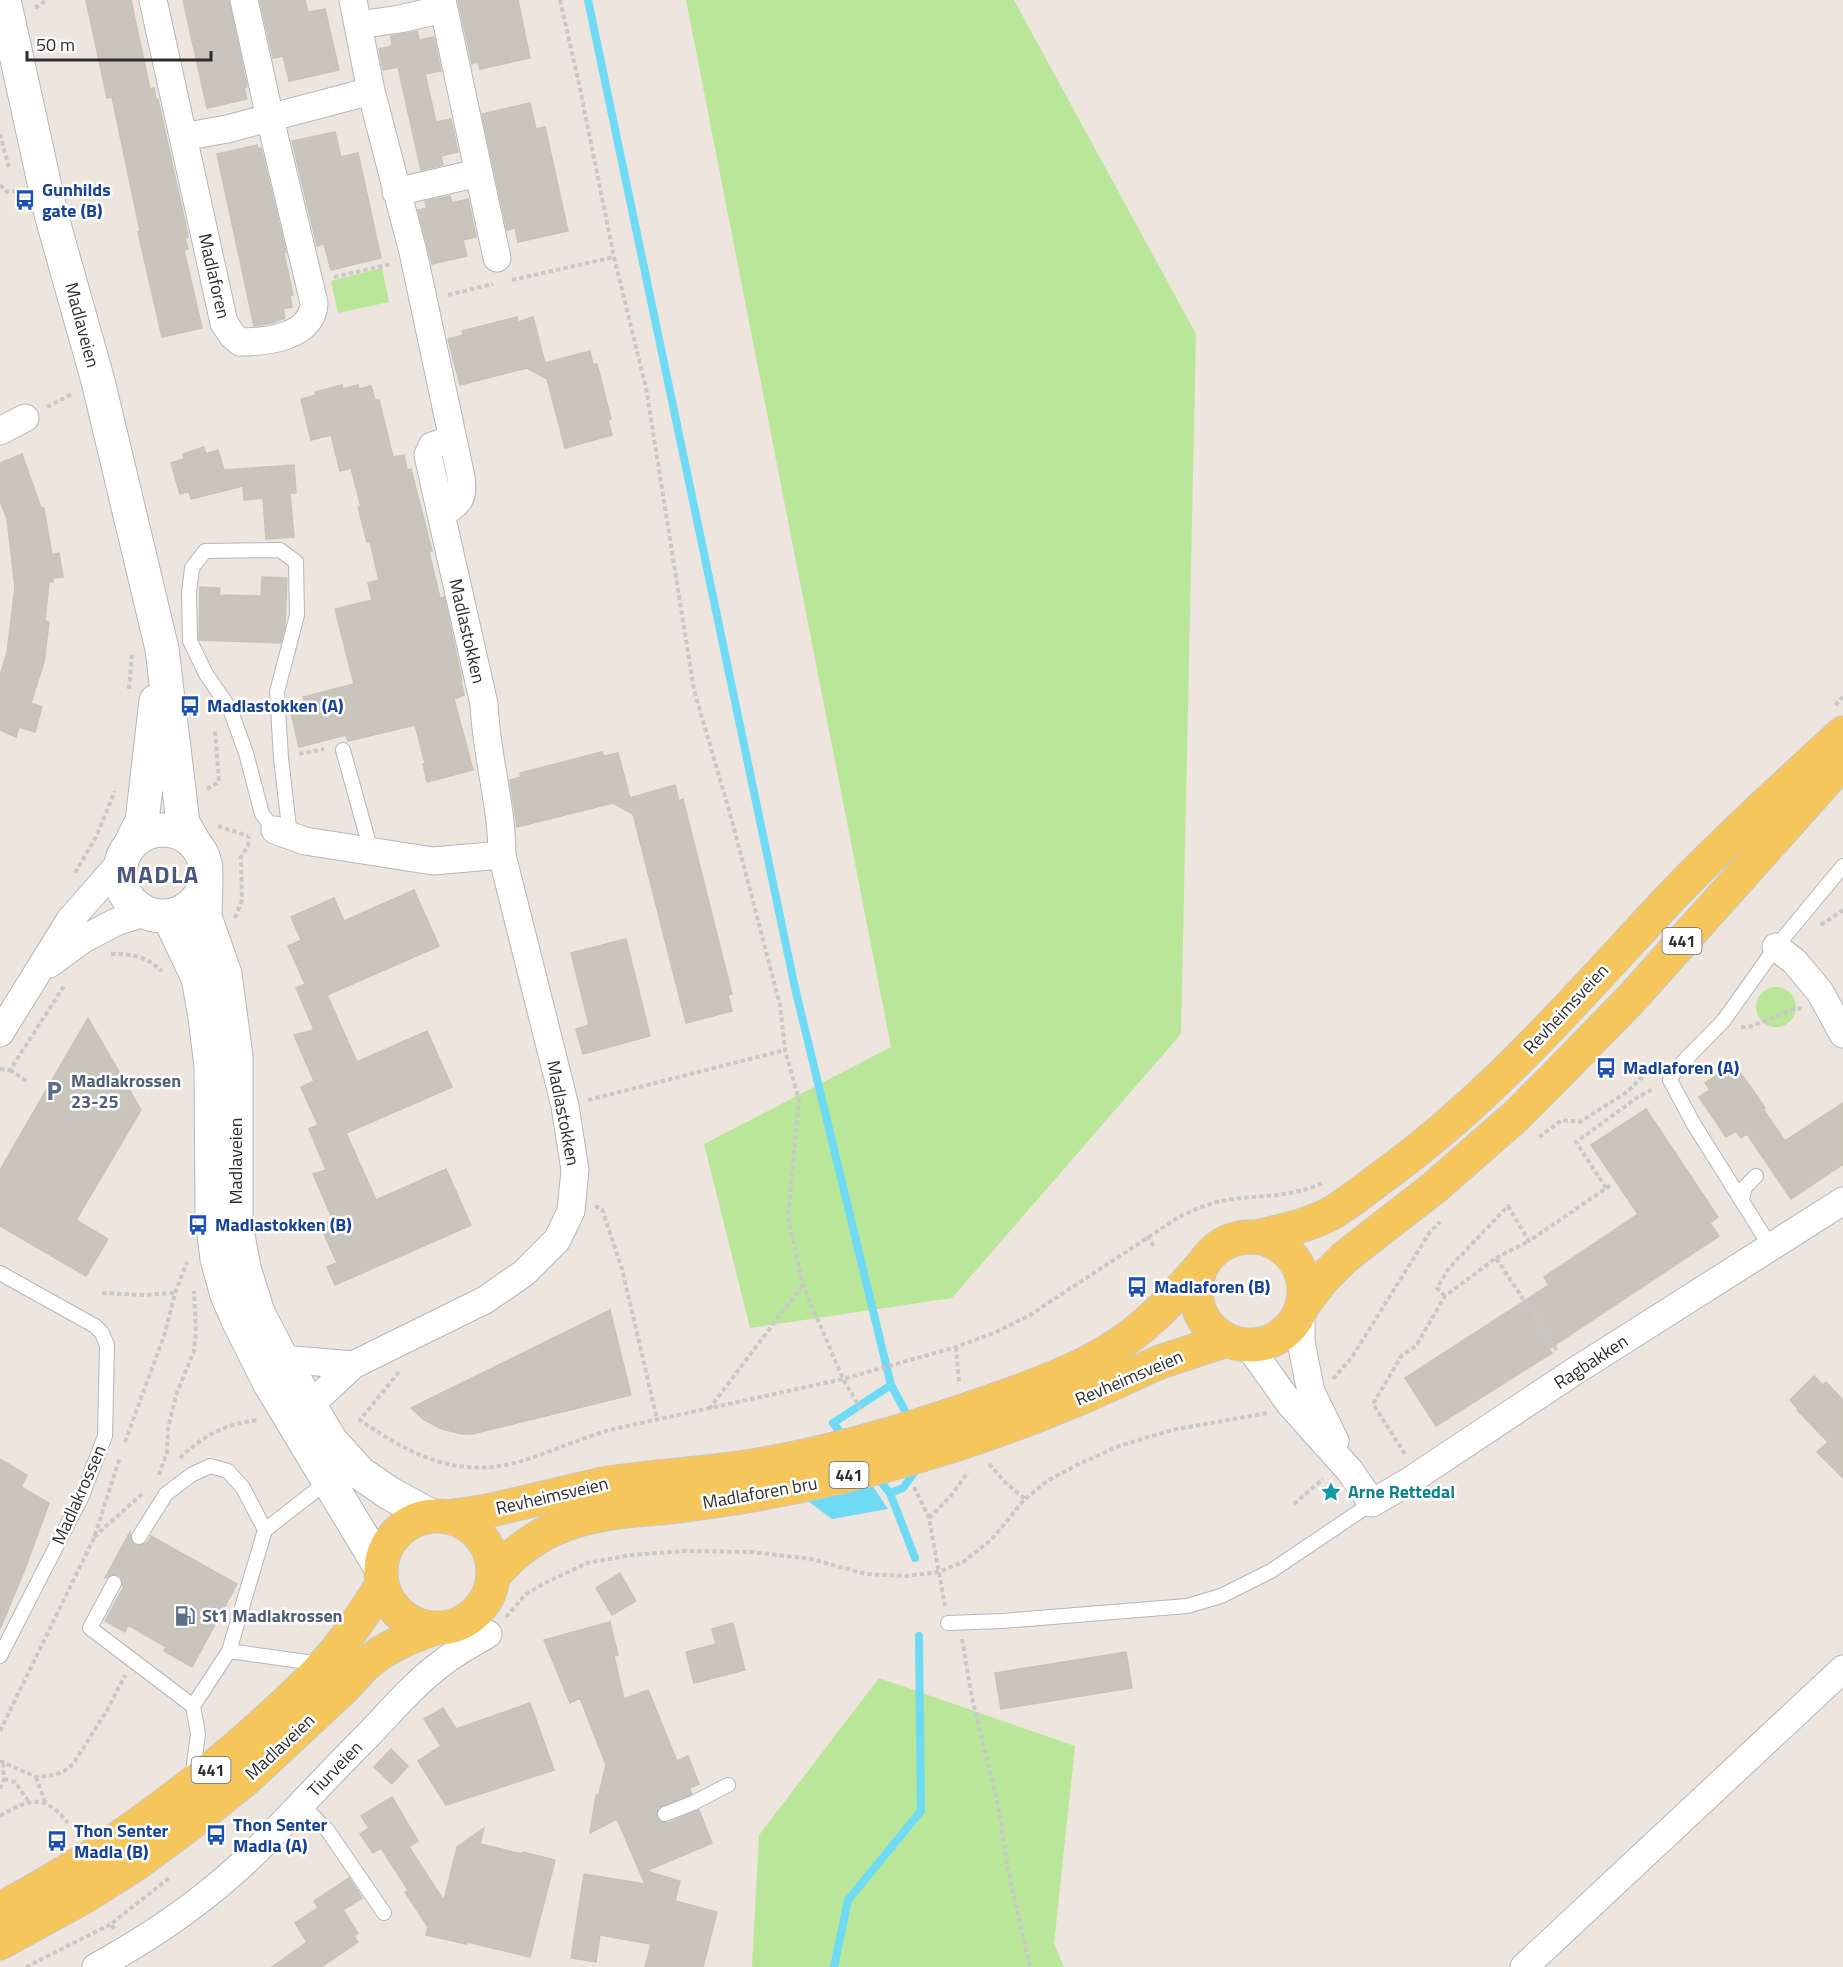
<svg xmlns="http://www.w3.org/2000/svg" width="1843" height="1967" viewBox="0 0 1843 1967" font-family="'Titillium Web',sans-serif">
<rect width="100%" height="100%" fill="#eee6de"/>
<path fill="#b9e699" d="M686,0H1014L1196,334L1181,1034L952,1298L750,1328L704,1144L891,1047Z
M382,268L389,302L338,313L331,281Z
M1756 1007a20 20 0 1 1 40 0a20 20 0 1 1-40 0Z
M879,1678L1075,1746L1054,1944L1064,1967H752L759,1835Z"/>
<path fill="#6edaf3" d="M845,1444L888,1509L832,1519L793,1490Z"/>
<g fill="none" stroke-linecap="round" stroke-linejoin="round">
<path stroke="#6edaf3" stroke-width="8" d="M588,0L795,988L891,1385L910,1420
M844,1437L833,1423L891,1385
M876,1476L890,1493L915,1558
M890,1493L903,1488L917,1469
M834,1967L848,1900L921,1811L919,1636"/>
</g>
<path fill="#c9c4bc" stroke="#cac2b7" stroke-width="1.5" d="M86,0H131L150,89L154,88L156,99H158L185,222L188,237L185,238L188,249L184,250L202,328L162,337L138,232L140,231L112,97L107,98Z
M183,0H229L247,87H244L247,99L207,108Z
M260,0H305L308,12L325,9L339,70L289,81L283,56L273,58Z
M458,0H518L530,58L480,69L478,62L472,64Z
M417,31L419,40L434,37L441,71L425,74L436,122L451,119L458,152L441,156L443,165L421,170L398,67L383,70L379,49L392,46L391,36Z
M530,103L536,129L545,127L568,231L518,242L515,228L507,230L482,114Z
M335,132L341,157L358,153L381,258L331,270L324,244L317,246L292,141Z
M257,145L258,149L261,148L286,252L284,253L293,295H290L292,307L283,309L285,318L272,323L254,326L217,154Z
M450,196L452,203L468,199L476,237L463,240L467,256L432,264L418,210L427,208L425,201Z
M517,317L518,322L533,317L545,363L590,351L593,365L597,364L611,419L608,420L612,435L565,448L547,379L527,368L460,385L448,339L463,335L462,331Z
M342,385L343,389L358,385L359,389L371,386L375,400H379L393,457L404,455L407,470L411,469L432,551L429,552L440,598L444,597L462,680L461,681L464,695L454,699L473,770L427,782L423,764L425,763L415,725L348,741L346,735L299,747L289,705L304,701L303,697L354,684L335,609L372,600L368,583L379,580L370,542H367L358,507H361L351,468L340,471L331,435L311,440L301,399L316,395L315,392Z
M204,447L206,454L218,450L224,470L294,465L296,493H290L294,537L266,539L263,498L244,500L243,486L191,499L189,491L180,494L171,463L184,459L183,454Z
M22,454L41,508H44L52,555L59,553L63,577L53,578V582H49L45,621L49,622L44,662L31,703L42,707L35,732L19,727L16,737L0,730V675L7,653L15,587L7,519L0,501V463Z
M262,577L287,578L285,625L281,643L199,640L200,587L220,588L219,595L261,596Z
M602,752L604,756L618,753L630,798L675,785L679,801L683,799L732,994L728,995L732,1011L686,1023L633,814L613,803L517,827L510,780L521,777L520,773Z
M414,890L439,946L327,995L357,1062L427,1031L452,1087L346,1133L376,1200L446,1169L471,1225L335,1285L327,1267L337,1263L320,1225L333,1220L313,1174L326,1170L309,1129L318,1125L301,1087L314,1081L294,1035L314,1030L296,988L305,984L288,946L301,940L291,917L334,898L344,921Z
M626,939L650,1036L583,1054L576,1029L589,1025L571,953Z
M88,1018L141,1110L76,1220L108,1239L86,1276L0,1226V1170Z
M1734,1064L1757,1096L1765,1108L1763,1109L1785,1141L1843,1103V1164L1791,1199L1747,1134L1741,1138L1736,1131L1726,1137L1699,1097L1710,1090L1705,1083Z
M1646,1109L1718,1217L1710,1223L1719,1236L1549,1349L1552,1353L1436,1426L1405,1378L1549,1285L1544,1277L1638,1214L1591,1145Z
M610,1310L631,1395L472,1434H462L442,1429L424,1420L411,1408Z
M1814,1376L1823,1385L1826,1382L1843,1400V1478L1817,1452L1828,1442L1797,1410L1798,1409L1790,1400Z
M0,1459L27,1475L21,1487L49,1503L25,1569L0,1629Z
M130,1532L131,1541L135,1545L139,1546L148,1542L151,1536L237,1584L192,1667L164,1651L166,1647L128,1625L125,1632L105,1621L123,1588L122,1579L118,1575L113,1574L105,1578Z
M620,1573L636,1601L612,1615L596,1588Z
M610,1622L618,1655L614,1656L624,1699L648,1690L677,1761L688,1756L699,1784L689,1788L692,1794L658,1808L656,1817L660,1821L668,1823L699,1810L712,1843L646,1871L680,1881L675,1901L717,1912L703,1967H645L651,1944L600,1935L596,1962L571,1958L584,1874L645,1884L617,1819L590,1833L596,1795L599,1794L606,1765L580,1698L570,1703L544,1640Z
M733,1623L745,1670L694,1683L686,1652L716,1644L712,1629Z
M1126,1652L1132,1688L1001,1709L995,1673Z
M530,1703L554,1770L446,1805L418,1761L441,1746L424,1719L443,1708L456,1729Z
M391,1749L408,1766L392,1784L374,1767Z
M392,1797L418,1841L409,1847L444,1901L457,1847L484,1828L480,1844L522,1854L523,1852L555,1860L530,1957L467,1942V1944L426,1935L428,1927L405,1892L408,1890L381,1848L373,1853L360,1834L369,1828L361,1816Z
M349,1878L362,1898L343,1910L358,1933L354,1936L358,1942L321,1967H272L307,1942L295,1923L318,1908L314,1901Z"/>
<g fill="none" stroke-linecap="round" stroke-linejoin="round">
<g stroke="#b2b6c0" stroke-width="16">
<path id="lane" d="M343,750L371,851
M275,830L262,814L246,753L230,709L206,674L190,641L189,593L192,568L205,551L280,550L296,562L297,615L277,692L281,758L290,836
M1742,1199L1745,1187L1756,1176
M1770,1246L1693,1123L1670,1080L1675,1071L1685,1060L1724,1020L1776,947L1843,866
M0,1273L95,1326L102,1333L107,1345L105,1436L82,1496L0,1656
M139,1537L166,1494L191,1475L210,1466L228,1471L243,1488L265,1530
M114,1583L90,1628L193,1706L229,1651L265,1530L328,1481
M948,1623L1002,1621L1187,1606L1221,1596L1271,1571L1372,1503
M229,1651L321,1664
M192,1778L198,1734L193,1706
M301,1804L328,1831L384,1913
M665,1814L693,1803L728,1785"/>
</g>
<g stroke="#b2b6c0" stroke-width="29">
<path id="street" d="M153,0L224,323L232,335L240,342C267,342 313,337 314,303L270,118L244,0
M442,0L497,258
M358,25L400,19L443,9
M183,137L227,129L371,91
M396,192L478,173
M0,431L25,418
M441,514L428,455L432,446L441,443L454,444
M275,830L305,841L433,861L502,855
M1776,947L1795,962L1820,992L1843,1034
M49,964L82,940L116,922L144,913
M0,1033L70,920L121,862
M1301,1308V1342L1311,1392L1335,1441
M1248,1345L1290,1404L1350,1471L1372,1503L1408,1482L1572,1373L1843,1201
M282,1359L353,1365
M311,1404L353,1365L485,1300L524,1273L557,1240L571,1211L575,1170L565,1106L502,855C502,804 486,755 484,704L441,514C460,502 464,499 461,477L413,252L371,91L353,0
M96,1967C157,1934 214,1894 263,1844C299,1807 334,1769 370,1733C393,1709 415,1683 442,1663C456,1652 473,1643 488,1634
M1524,1967L1843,1669"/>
</g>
<g stroke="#b2b6c0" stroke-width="35">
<path id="secondary" d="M4,0L51,214L98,381L162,649L183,823L195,844
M120 873a43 43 0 1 1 86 0a43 43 0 1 1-86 0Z
M130,845L142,821L156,701
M206,881L205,917L225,974L236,1056V1225L244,1268L258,1313L282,1359L331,1441L360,1473L389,1493L431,1516
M169,917L198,978L205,1017L211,1066L212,1217L217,1259L227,1295L237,1318L270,1384L381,1568"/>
</g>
<g stroke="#c8c8c8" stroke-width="35">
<path id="primary" d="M1256,1237C1281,1231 1307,1226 1330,1214C1352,1201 1372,1184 1393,1169C1498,1091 1583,991 1672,896C1727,839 1785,786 1843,733
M1196 1291a54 54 0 1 1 108 0a54 54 0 1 1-108 0Z
M1301,1308L1322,1280L1345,1257L1435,1187L1516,1116L1554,1078L1631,999L1843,762
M1020,1391C1050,1379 1081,1368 1108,1351C1146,1329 1174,1297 1203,1264
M1031,1418L1085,1396L1160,1362L1227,1340
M381 1572a56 56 0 1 1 112 0a56 56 0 1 1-112 0Z
M447,1517L487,1511L607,1483L656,1477
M493,1577C537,1522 593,1512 661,1508
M0,1909C92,1861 176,1801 254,1732C286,1703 320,1673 346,1638C359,1621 370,1603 382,1585
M0,1943L84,1897L136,1864L185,1828L246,1779L344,1688L363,1667L380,1653L404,1640L435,1628"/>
</g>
<path stroke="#c8c8c8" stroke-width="4" stroke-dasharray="4.5 3" stroke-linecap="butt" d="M560,0L578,79L614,257L646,388L694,690L731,817L780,1005L785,1050L799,1100L788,1217L803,1285L843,1379L862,1411
M35,8L47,0
M0,134L9,168
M0,185L7,192L16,191
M334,277L391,264
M512,280L614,257
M448,295L493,284
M47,407L72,394
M129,689L132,654
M1835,705L1843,697
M299,754L324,749
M207,789L219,782L215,729
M218,826L248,836
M75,873L96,837L115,791
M235,918L242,900L241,857L248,846L249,836
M1821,925L1843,910
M111,954C133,954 145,956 162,971
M1741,1027H1749L1797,1008L1801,1009
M0,1069L10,1070L64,986
M10,1070L28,1082
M588,1100L785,1050
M1539,1137L1562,1120L1580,1122L1627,1092L1647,1072L1653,1074
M1606,1188L1576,1142L1638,1097L1653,1089
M595,1206L602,1209L622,1269L657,1419
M1147,1236L1155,1248
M1496,1258L1529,1241
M102,1293L144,1295L175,1293
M1445,1296L1437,1288L1449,1268L1508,1206L1529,1241L1611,1185
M956,1347L959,1382
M399,1372L360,1420C415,1458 464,1482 531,1458C557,1449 583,1438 609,1430L843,1379L956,1347L994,1333L1030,1315L1179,1217C1196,1209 1214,1201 1233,1199C1264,1195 1293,1197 1322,1183
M1333,1379L1352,1357L1430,1232L1440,1222
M709,1409L802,1286
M125,1442L165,1333L175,1293L187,1262
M1405,1454L1373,1404L1402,1355L1416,1346L1445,1296L1496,1258L1558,1352
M180,1458C202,1436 227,1423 258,1420
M989,1464L1006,1483L1025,1499
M159,1475L167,1452L168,1429L176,1395L194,1351L196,1332L194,1291
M914,1487L929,1518L945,1606
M1294,1504L1323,1479
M929,1518L950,1497L968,1472
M94,1537L142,1494
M506,1617L525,1595L543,1584L587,1563L631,1555L685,1551L752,1552L811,1559L866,1574L907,1576L939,1572L963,1562L991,1540L1025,1499L1047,1481L1077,1465L1119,1446L1172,1430L1267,1413
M962,1639L972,1698L998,1805L1008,1870L1030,1967
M0,1731L94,1538L120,1457
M0,1761L36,1777L55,1775L64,1771L73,1764L108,1709L125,1675
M36,1777L45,1802
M4,1779L15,1782L29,1802
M0,1789L4,1779L3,1764
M0,1816C30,1798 45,1794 68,1823
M114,1929L111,1924L169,1878
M26,1967L111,1924"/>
<use href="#lane" stroke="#fff" stroke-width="14"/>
<use href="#street" stroke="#fff" stroke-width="27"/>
<use href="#secondary" stroke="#fff" stroke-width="33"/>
<use href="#primary" stroke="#f5c65c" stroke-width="33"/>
<g stroke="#c8c8c8" stroke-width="35" stroke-linecap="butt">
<path id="primary-bridge" d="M656,1477C688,1474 720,1471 752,1466C843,1451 934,1422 1020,1391
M661,1508C788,1494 911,1464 1031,1418"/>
</g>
<use href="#primary-bridge" stroke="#f5c65c" stroke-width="33"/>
</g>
<defs>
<g id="bus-bare" transform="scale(1.62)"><path d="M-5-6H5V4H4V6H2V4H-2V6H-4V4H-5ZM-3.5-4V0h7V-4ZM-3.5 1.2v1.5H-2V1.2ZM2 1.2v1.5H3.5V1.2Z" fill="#1a4fb4" stroke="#fff" stroke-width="2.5" paint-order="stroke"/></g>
<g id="parking-bare" transform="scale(1.62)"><path d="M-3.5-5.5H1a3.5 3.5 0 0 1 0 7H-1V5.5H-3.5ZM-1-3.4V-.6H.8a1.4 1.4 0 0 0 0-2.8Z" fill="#5c6f8a" stroke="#fff" stroke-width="2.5" paint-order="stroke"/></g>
<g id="sight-bare" transform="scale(1.62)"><path d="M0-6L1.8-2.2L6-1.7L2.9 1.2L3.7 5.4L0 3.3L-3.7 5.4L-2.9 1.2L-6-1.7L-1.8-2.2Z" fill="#0f9aa8" stroke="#fff" stroke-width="2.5" paint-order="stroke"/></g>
<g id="fuel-bare" transform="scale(1.62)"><path d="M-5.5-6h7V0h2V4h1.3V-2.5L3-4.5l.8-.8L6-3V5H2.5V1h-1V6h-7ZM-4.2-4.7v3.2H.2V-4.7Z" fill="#5c6f8a" stroke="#fff" stroke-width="2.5" paint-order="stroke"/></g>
</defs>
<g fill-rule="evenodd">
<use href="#bus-bare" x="25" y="200"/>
<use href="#bus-bare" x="190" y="706"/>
<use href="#bus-bare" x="1606" y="1068"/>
<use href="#parking-bare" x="54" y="1091"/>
<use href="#bus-bare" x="198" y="1225"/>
<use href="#bus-bare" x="1137" y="1287"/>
<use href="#sight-bare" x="1331" y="1492"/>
<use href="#fuel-bare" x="185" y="1616"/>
<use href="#bus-bare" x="216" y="1835"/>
<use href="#bus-bare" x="57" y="1841"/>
</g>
<g text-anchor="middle" stroke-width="5" stroke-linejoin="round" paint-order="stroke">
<g fill="#fff" stroke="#6b6b6b" stroke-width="1.5">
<rect x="1662.5" y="928" width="39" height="26" rx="4.5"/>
<rect x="829.5" y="1462" width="39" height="26" rx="4.5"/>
<rect x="191.5" y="1757" width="39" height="26" rx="4.5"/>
</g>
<g font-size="16" font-weight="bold" fill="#2c2c2c">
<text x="1682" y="947">441</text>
<text x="849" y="1481">441</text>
<text x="211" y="1776">441</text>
</g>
<g font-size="18" font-weight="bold" fill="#164399" stroke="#fff" text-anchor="start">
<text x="42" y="196">Gunhilds<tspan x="42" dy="21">gate (B)</tspan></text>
<text x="207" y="712">Madlastokken (A)</text>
<text x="1623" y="1074">Madlaforen (A)</text>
<text x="215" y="1231">Madlastokken (B)</text>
<text x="1154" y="1293">Madlaforen (B)</text>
<text x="233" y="1831">Thon Senter<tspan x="233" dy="21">Madla (A)</tspan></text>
<text x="74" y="1837">Thon Senter<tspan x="74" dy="21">Madla (B)</tspan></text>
</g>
<g font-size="18" fill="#2c2c2c" stroke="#fff">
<text transform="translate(214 276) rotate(77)" y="6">Madlaforen</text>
<text transform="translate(82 325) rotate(75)" y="6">Madlaveien</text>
<text transform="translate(467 631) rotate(77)" y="6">Madlastokken</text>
<text transform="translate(1566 1009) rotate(-47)" y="6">Revheimsveien</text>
<text transform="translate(563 1113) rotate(79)" y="6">Madlastokken</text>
<text transform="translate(236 1161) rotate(-90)" y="6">Madlaveien</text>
<text transform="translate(1591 1362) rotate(-33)" y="6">Ragbakken</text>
<text transform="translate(1129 1378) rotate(-23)" y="6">Revheimsveien</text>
<text transform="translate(760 1493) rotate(-10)" y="6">Madlaforen bru</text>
<text transform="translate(79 1495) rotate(-66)" y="6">Madlakrossen</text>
<text transform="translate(552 1496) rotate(-13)" y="6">Revheimsveien</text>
<text transform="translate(280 1747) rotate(-43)" y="6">Madlaveien</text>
<text transform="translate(335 1769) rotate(-46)" y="6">Tiurveien</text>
</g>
<g font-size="18" font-weight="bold" fill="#4e5e75" stroke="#fff" text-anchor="start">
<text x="71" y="1087">Madlakrossen<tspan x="71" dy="21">23-25</tspan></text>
<text x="202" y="1622">St1 Madlakrossen</text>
</g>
<g font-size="18" font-weight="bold" fill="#0d838f" stroke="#fff" text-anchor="start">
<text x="1348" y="1498">Arne Rettedal</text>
</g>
<g font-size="24" font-weight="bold" letter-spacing="1.5" fill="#4a587f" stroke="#fff">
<text x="158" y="883">MADLA</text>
</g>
</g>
<path d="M27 51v9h184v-9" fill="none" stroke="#2c2c2c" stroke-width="3"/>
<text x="36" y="51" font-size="18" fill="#2c2c2c" stroke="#ffffff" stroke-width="4.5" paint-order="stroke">50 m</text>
</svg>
